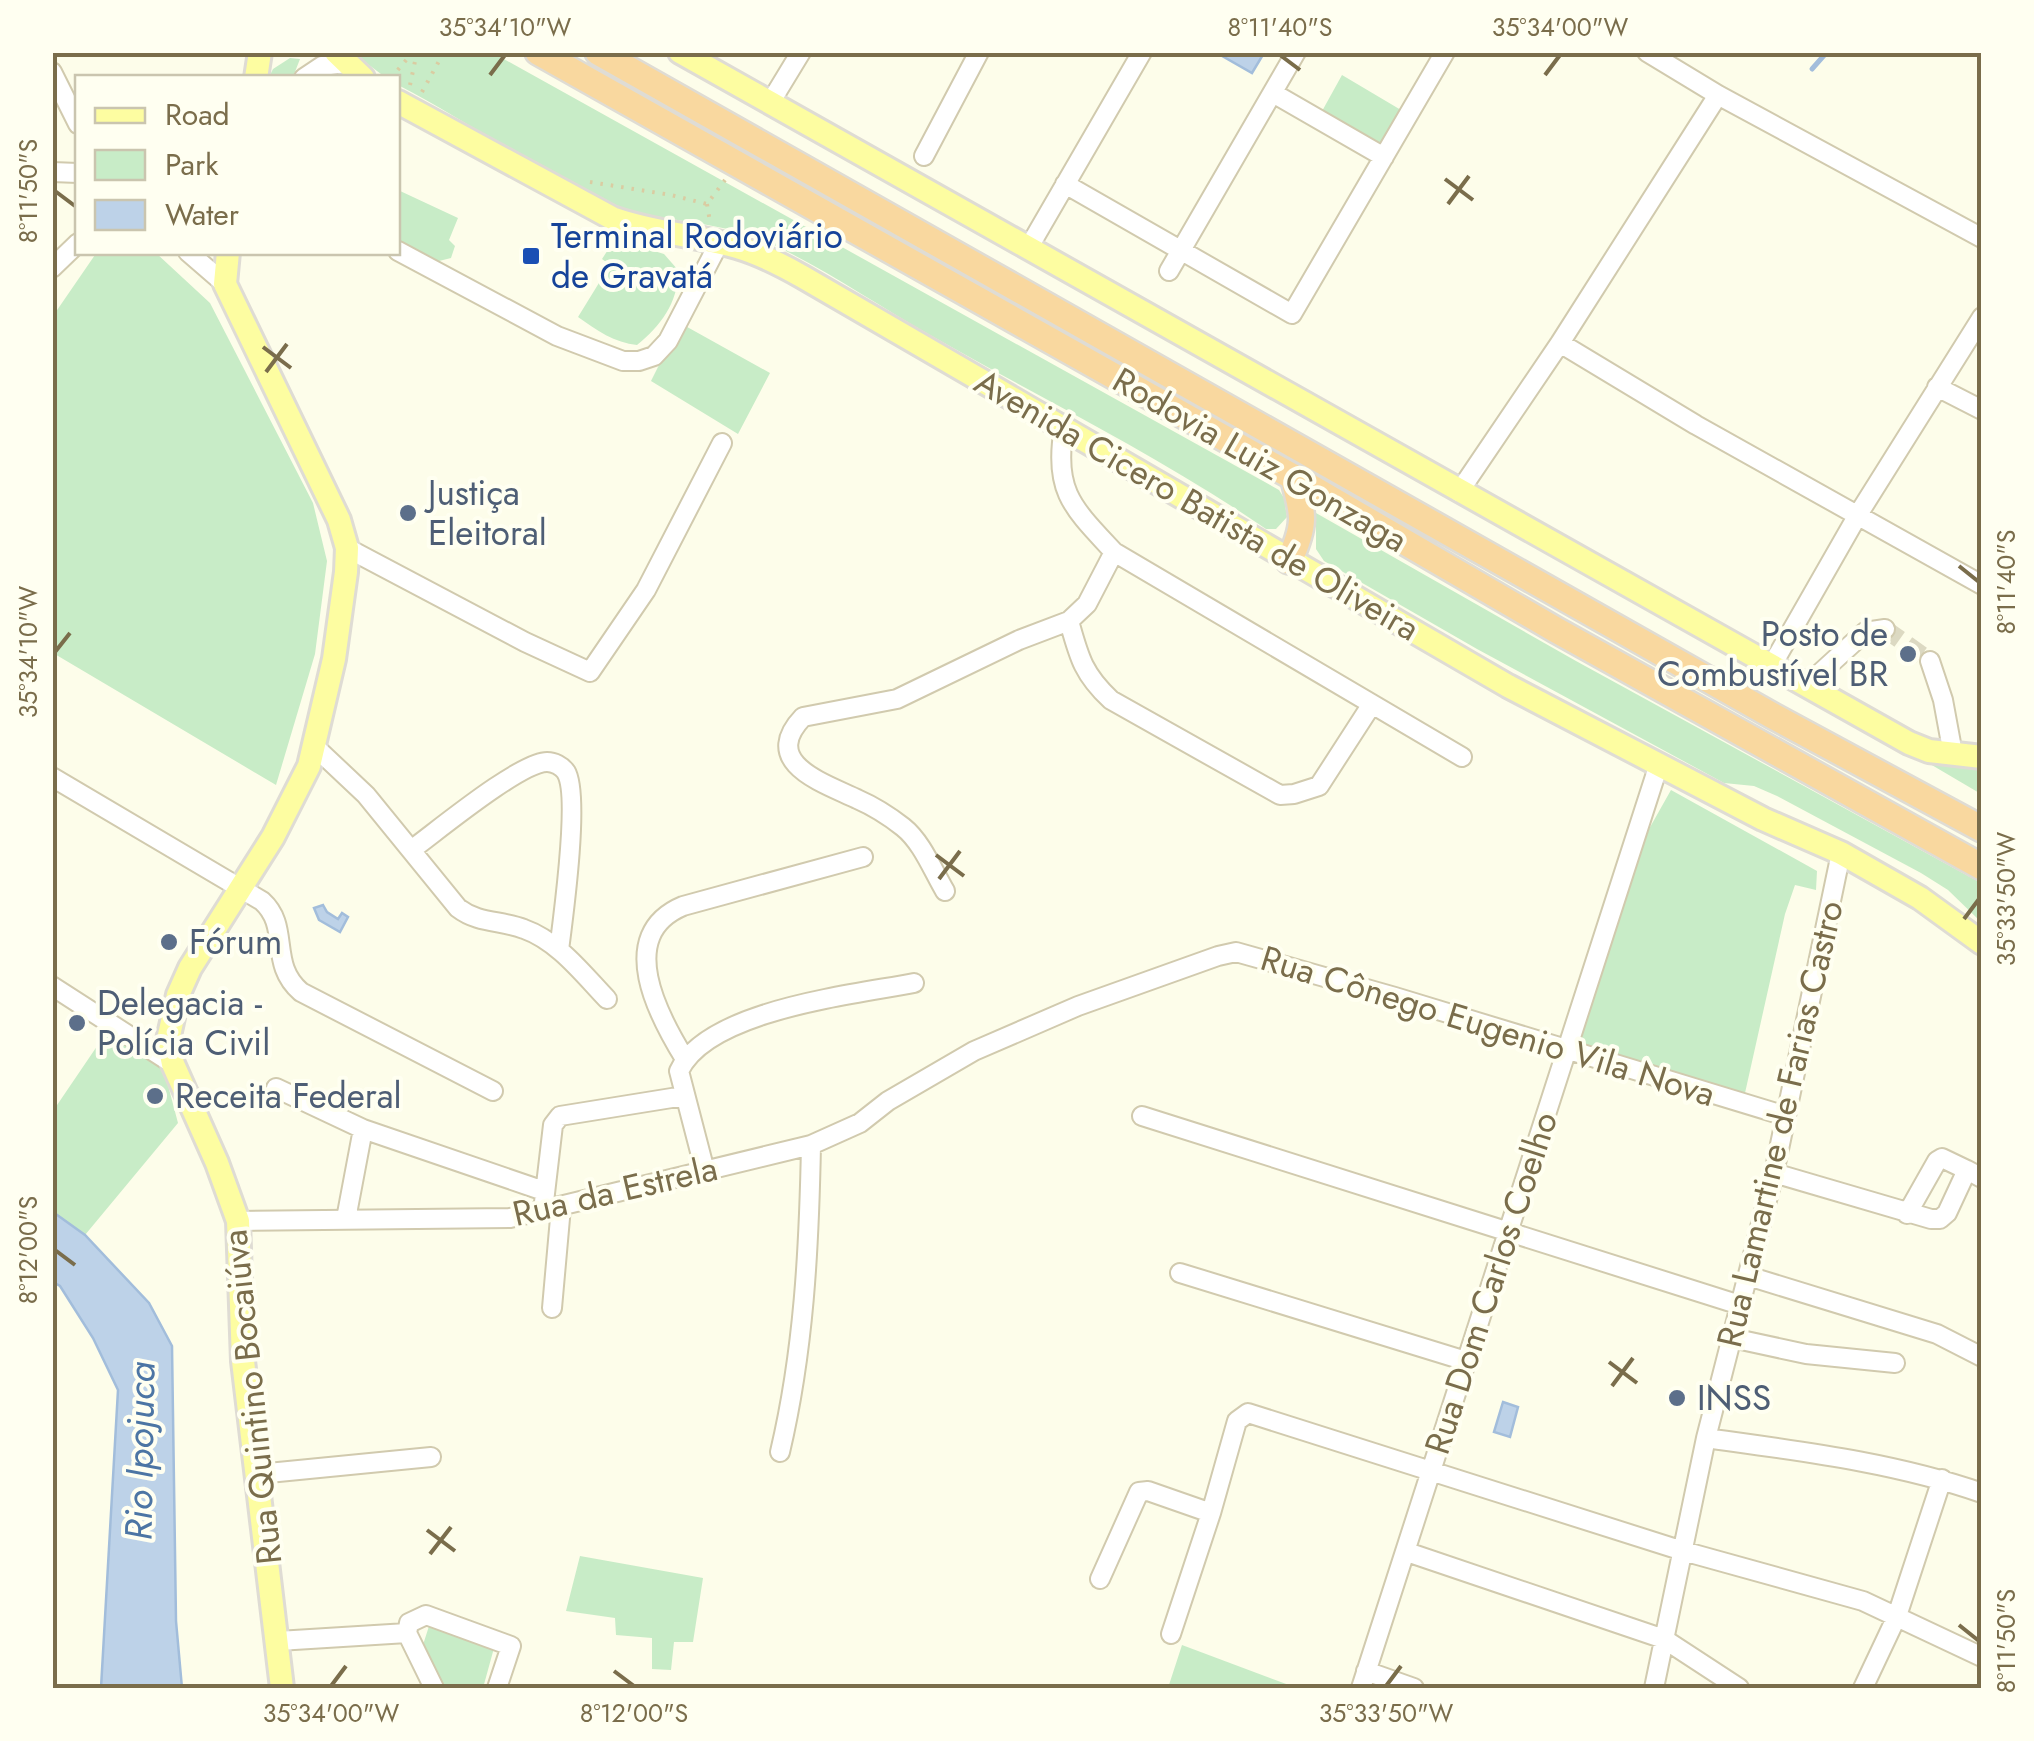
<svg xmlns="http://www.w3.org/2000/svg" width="2034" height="1741" viewBox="0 0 2034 1741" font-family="Jost,sans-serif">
<rect width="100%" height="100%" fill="#fdfdea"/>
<path fill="#c8ecc7" d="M353,53H493L1279,490L1284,498L1287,517L1276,529H1266C1160,456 1042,399 930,335C875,304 823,267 765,241C715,219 656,224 603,200C532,167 467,121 398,85V78L385,77Z
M290,58L300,59L293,77H269L273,69Z
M1342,75L1401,110L1380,147L1321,113Z
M398,190L458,218L449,240L455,246L451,258L431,263L398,247Z
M615,239L664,254L678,270C679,301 661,326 637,345C615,343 596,330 578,317L610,265L602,259Z
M97,252L156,253L210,303L313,503L327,561L315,654L276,785L53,653V316Z
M680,323L770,373L738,434L651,381Z
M1316,513L1576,661L1981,883V922L1948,890L1921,873L1777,796L1754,786L1724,783L1477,649L1324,561L1316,549Z
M1925,761L1981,767V794Z
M1671,790L1817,871L1816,890L1795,885L1785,914L1745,1093L1577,1044L1649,829Z
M108,1030L164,1070L178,1123L85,1235L53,1212V1111Z
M580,1556L703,1578L693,1642H674L671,1670L652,1669V1638L616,1635L615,1618L566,1611Z
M429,1626L494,1648L483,1688H443L422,1648Z
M1182,1645L1297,1688H1168Z"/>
<path fill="#bdd2e8" stroke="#a2bddb" stroke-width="2.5" d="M1217,53H1264L1252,73Z
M323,905L327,912L338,919L342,913L348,917L340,932L319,920L314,908Z
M53,1212L85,1235L149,1303L172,1346L176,1621L182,1688H101L118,1390L93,1338L60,1286L53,1282Z
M1503,1402L1518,1407L1510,1437L1494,1432Z"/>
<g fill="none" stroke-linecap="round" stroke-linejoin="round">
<path stroke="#a2bddb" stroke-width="5" d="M1812,69L1827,52"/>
<path stroke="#dcd9c2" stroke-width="18" stroke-dasharray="18 9" stroke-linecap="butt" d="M1885,629L1930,661"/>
<g stroke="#d1caae" stroke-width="22">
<path id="minor" d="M1647,52L1718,95L1982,238
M52,72L78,124
M304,78L322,66L346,63
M1273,93L1384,157
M770,103L801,52
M924,156L979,52
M52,172L78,173
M1065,184L1292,314L1445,52
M1029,247L1142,52
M398,251L557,336L623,361H639L654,356L668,341L719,243
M188,252L225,284
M52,268L78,243
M1169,271L1296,52
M1560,343L1696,425L1982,585
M1937,387L1982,410
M1459,492L1560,343L1718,95
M347,548L525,642L590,672L646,590L722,443
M1114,552L1462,757
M1069,621C1079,657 1083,674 1111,700L1280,795L1294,794L1319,786L1372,704
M1930,661L1943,700L1953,754
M1771,667L1859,513L1982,317
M1806,686L1865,632L1885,629
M314,746L366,795L458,908C479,924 501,920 524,929C558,941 583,974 607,999
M52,777L262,901C291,927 268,964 301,992L493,1091
M411,850C436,832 520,762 547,762C554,762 562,766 566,772C580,795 563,919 559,950
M945,891C933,871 922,842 903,827C889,816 873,806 857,799C824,783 759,763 803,717L897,699L1019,640L1069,621L1087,604L1114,552C1073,508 1053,491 1064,428
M52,986L173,1064
M685,1059C659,1017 614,935 683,906L863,857
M276,1088L363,1129L544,1191
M1142,1116L1740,1305
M705,1171L679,1071C708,1010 852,995 914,983
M1774,1173L1931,1219H1940L1947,1213L1967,1170L1982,1178
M544,1202L553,1125L560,1116L684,1096
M1907,1214L1937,1161L1942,1158L1967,1170
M346,1219L363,1129
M238,1221L510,1218L811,1145L860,1123L888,1101L974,1051L1078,1006L1218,956L1236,952L1395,997L1786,1116
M1180,1273L1466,1361
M1748,1276L1937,1334L1982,1357
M552,1308L561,1207
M1732,1338L1806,1354L1895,1363
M1706,1438C1798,1451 1893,1462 1982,1493
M780,1452C804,1350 809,1249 811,1145
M258,1474L431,1457
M1407,1552L1664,1639L1739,1688
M1100,1579L1139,1492L1148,1491L1211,1513
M1171,1634L1211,1513L1237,1421L1248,1413L1683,1551L1863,1601L1982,1657
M278,1641L407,1633
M1366,1671L1414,1688
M434,1688L407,1633L409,1623L426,1615L511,1646L497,1688
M1361,1688L1659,764
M1654,1688L1706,1438L1774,1173L1841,853
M1863,1688L1897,1616L1942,1479"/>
</g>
<g stroke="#dfdcd4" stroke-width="28">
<path id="major" d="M336,52L363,78
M680,52L1909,743L1929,751L1982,757
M256,78L260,52
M398,102L612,218C653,233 696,235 737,247C761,254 782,265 803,277L1508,686L1763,819L1841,853L1920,898L1982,943
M228,252L225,284L339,520L347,548L346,572L334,659L309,766L273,837L190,968L178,995L168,1040L173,1064L217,1163L238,1221L243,1361L282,1688"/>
</g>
<g stroke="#dfdcd4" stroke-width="30">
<path id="highway" d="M538,52L1293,477L1556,630L1982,867
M598,52L1773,716L1982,829
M1289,561C1306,525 1304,515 1293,477"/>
</g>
<path stroke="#dacca2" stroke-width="4" stroke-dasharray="2.5 8" stroke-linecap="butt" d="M391,78L413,52
M410,85L417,52
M422,92L444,52
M590,182L671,195L707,204L725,180
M707,204L710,222"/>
<use href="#minor" stroke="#fff" stroke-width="18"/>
<use href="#major" stroke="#fdfda1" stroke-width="22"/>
<use href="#highway" stroke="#f9d89f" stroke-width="25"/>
</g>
<path fill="none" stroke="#7a6d4b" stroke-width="4" d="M1280,55L1300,70M490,75L505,55M1545,75L1560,55M1445,179L1473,200M55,191L75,206M1448,204L1469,176M263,347L291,368M266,372L287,344M1959,566L1979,582M55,652L70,633M936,855L964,876M939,879L960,851M1964,919L1979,899M55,1250L75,1265M1609,1362L1637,1383M1612,1386L1633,1358M427,1530L455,1551M430,1554L451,1527M1959,1625L1979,1641M614,1671L634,1686M331,1686L346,1666M1386,1686L1401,1666"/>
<rect fill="#1a4fb4" stroke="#fffff1" stroke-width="4" x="521" y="246" width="20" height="20" rx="5"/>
<g fill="#5c6f8a" stroke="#fffff1" stroke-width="4">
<circle cx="408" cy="513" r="10"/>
<circle cx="1908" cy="654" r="10"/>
<circle cx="169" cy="942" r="10"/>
<circle cx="77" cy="1023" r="10"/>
<circle cx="155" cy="1096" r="10"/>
<circle cx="1677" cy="1398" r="10"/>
</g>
<g text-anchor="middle" stroke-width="8" stroke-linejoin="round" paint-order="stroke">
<g font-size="35" fill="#164399" stroke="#fffff1" text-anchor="start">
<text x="551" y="248">Terminal Rodoviário<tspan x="551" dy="40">de Gravatá</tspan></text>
</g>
<g font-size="35" fill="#7a6d4b" stroke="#fffff1">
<text transform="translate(1260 460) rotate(30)" y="12">Rodovia Luiz Gonzaga</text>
<text transform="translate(1197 505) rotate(30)" y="12">Avenida Cicero Batista de Oliveira</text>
<text transform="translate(1488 1026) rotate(17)" y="12">Rua Cônego Eugenio Vila Nova</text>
<text transform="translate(1780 1124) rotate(-77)" y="12">Rua Lamartine de Farias Castro</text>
<text transform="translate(615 1191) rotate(-13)" y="12">Rua da Estrela</text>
<text transform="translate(1491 1283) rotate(-72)" y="12">Rua Dom Carlos Coelho</text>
<text transform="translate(252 1397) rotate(-96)" y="12">Rua Quintino Bocaiúva</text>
</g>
<g font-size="35" fill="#4e5e75" stroke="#fffff1" text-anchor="start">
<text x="428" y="505">Justiça<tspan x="428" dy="40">Eleitoral</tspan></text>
<text x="1888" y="646" text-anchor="end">Posto de<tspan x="1888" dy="40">Combustível BR</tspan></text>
<text x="189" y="954">Fórum</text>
<text x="97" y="1015">Delegacia -<tspan x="97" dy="40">Polícia Civil</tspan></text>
<text x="175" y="1108">Receita Federal</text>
<text x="1697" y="1410">INSS</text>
</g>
<g font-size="38" font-style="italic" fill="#4c75a4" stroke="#fffff1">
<text transform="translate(140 1451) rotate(-89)" y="13">Rio Ipojuca</text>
</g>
</g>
<rect width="2034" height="1741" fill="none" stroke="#fffff1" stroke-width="110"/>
<rect x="75" y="75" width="325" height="180" fill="#fffff1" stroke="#cac5af" stroke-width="2.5"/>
<rect x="95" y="108" width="50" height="15" fill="#fdfda1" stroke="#cac5af" stroke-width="2.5"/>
<text x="165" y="125" font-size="30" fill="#7a6d4b">Road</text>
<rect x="95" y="150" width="50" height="30" fill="#c8ecc7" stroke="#cac5af" stroke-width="2.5"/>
<text x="165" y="175" font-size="30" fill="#7a6d4b">Park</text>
<rect x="95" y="200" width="50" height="30" fill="#bdd2e8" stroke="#cac5af" stroke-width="2.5"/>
<text x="165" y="225" font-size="30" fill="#7a6d4b">Water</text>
<rect x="55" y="55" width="1924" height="1631" fill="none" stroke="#7a6d4b" stroke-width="4"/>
<g font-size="25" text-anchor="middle" fill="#7a6d4b">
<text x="505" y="36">35°34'10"W</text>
<text x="1280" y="36">8°11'40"S</text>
<text x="1560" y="36">35°34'00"W</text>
<text transform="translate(28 191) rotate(-90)" y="9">8°11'50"S</text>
<text transform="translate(2006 582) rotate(-90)" y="9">8°11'40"S</text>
<text transform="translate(28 652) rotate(-90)" y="9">35°34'10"W</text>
<text transform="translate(2006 899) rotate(-90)" y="9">35°33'50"W</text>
<text transform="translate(28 1250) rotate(-90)" y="9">8°12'00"S</text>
<text transform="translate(2006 1641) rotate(-90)" y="9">8°11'50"S</text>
<text x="331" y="1722">35°34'00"W</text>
<text x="634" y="1722">8°12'00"S</text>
<text x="1386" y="1722">35°33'50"W</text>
</g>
</svg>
